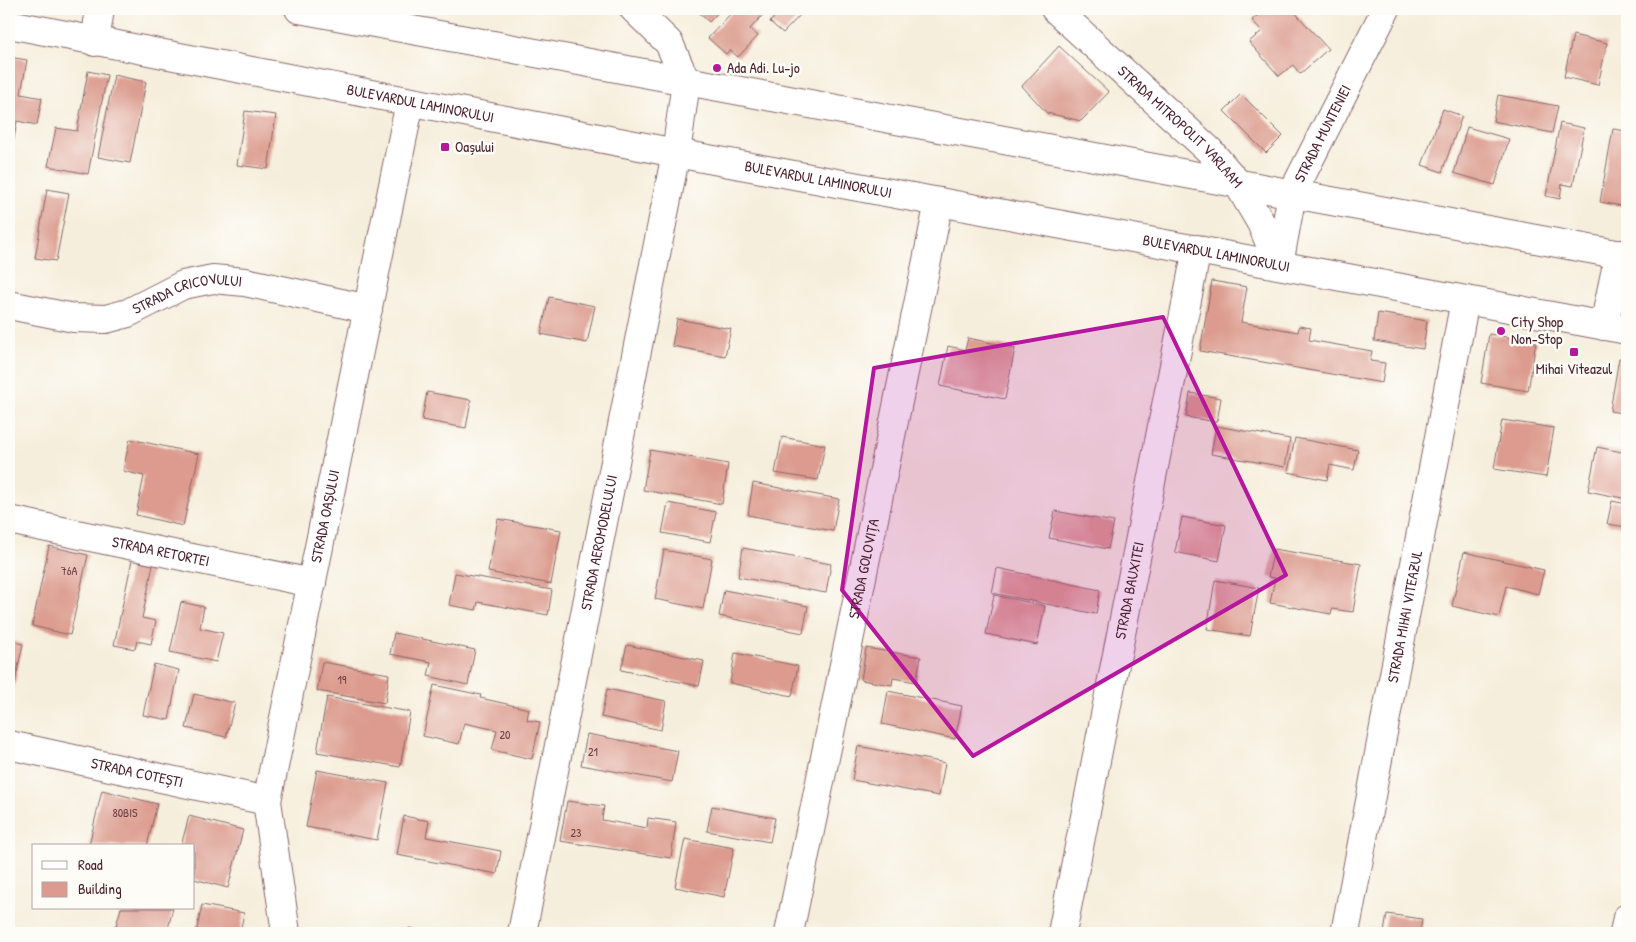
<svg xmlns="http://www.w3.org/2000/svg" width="1636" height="942" viewBox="0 0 1636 942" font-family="'Patrick Hand',sans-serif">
<rect width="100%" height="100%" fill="#fdfcf7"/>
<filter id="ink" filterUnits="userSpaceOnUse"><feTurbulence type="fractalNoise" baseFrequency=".02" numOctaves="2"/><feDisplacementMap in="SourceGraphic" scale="10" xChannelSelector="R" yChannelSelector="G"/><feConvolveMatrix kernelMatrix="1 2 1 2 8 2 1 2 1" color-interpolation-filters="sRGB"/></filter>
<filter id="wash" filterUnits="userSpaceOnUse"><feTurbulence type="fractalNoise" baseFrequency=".0096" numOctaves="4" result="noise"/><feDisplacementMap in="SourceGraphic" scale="20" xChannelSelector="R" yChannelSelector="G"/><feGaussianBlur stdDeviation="1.12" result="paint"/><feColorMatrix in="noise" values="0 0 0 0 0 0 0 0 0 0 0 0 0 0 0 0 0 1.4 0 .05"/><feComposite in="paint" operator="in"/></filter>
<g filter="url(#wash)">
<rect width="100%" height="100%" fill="#f6eedc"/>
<g id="blocks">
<path fill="#dc9b8e" d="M695,9H721L709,22Z
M735,9H768L750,29L758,36L738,57L730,50L726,54L708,38Z
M782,9H806L783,33L770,22Z
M1265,9H1292L1328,49L1300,74L1293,65L1279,76L1249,42L1262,31L1252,20Z
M1573,35L1607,43L1598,85L1564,77Z
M1059,46L1109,92L1081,121L1047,113L1022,86Z
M9,57L27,60L21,94L42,98L37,125L17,121L10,162Z
M88,71L107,75L88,174L48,166L56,128L77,131Z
M114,75L146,82L130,163L98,157Z
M1241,94L1283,136L1266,153L1224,111Z
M1498,95L1558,106L1552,133L1493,121Z
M1443,109L1462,116L1442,172L1422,165Z
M245,111L276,115L268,169L237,165Z
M1560,123L1584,128L1573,186L1562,184L1560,199L1546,196Z
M1467,127L1509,139L1495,185L1454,173Z
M1613,129L1627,131V207L1600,202Z
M47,189L69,193L56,261L35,258Z
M1212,281L1247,287L1241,322L1298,332L1299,326L1311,328L1309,340L1372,351L1370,361L1385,363L1382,383L1200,351Z
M549,297L595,306L587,343L541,334Z
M1378,313L1427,321L1423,349L1374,341Z
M677,319L731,329L725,356L672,346Z
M1489,334L1536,342L1528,391L1481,383Z
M968,338L1015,348L1005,399L940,386L948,346L965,350Z
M1619,358L1627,359V414L1610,411Z
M427,392L471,400L466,428L422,420Z
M1190,393L1221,398L1217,422L1186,417Z
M1502,420L1554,428L1546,477L1494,469Z
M1216,426L1290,439L1285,467L1211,454Z
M782,437L825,445L818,480L775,473Z
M1295,438L1358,450L1354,470L1330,465L1327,480L1288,472Z
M130,439L199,454L183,526L136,515L144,476L123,471Z
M1597,447L1627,453V499L1588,491Z
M650,450L728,464L722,504L643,490Z
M753,483L839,499L833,531L748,515Z
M1612,501L1627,504V527L1607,524Z
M668,503L716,512L710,542L662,533Z
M1055,511L1114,522L1108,549L1049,538Z
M1182,517L1226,525L1219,561L1175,552Z
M498,519L561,530L551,584L488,572Z
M49,546L88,555L70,635L32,626Z
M743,548L831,564L826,593L738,577Z
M1274,549L1361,564L1353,612L1332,609L1331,614L1270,603L1275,578L1268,577Z
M664,550L712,559L703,609L655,599Z
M1464,552L1544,570L1538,594L1506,586L1499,617L1452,606Z
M132,560L153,565L142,618L156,621L151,644L137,641L135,649L114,645Z
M997,568L1100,590L1096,614L992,593Z
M455,573L552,590L548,615L478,602L476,610L449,605Z
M1215,580L1259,588L1250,636L1207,629Z
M724,590L808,606L803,633L719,616Z
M994,595L1045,606L1037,645L986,634Z
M181,602L204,607L200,628L223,633L216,662L170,652Z
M394,633L475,650L468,685L428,676L431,662L390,654Z
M9,640L23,644L14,687L9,686Z
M627,645L704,661L699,686L621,670Z
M866,648L921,657L916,682L893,678L892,685L861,680Z
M735,653L798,666L792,696L730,683Z
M322,662L389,674L385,703L317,691Z
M154,664L179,670L169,720L143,715Z
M434,685L481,695L480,698L529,709L527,720L540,722L532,759L492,750L497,730L464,723L459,744L423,736Z
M607,689L666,701L661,730L601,717Z
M888,691L962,706L955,739L882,724Z
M194,694L235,703L226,737L186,728Z
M327,697L410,712L400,767L317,752Z
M587,734L678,751L672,782L581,765Z
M858,746L945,763L939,796L852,780Z
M317,770L388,783L377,840L306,827Z
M102,790L157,804L147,846L89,845Z
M567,801L604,806L602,820L647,828L648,818L676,822L671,858L560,841Z
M712,806L775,818L770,842L707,831Z
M189,816L243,830L228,888L194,879V846H181Z
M404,816L429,821L426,837L501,851L497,874L397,855Z
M685,839L734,848L724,897L675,887Z
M202,905L244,913L240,933H196Z
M121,908H173L167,933H114Z
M1387,914L1422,919L1420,933H1384Z
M409,928L431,932V933H408Z
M1213,929L1229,932V933H1212Z"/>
</g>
</g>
<g filter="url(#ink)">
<use href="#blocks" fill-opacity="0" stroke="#866769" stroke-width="1"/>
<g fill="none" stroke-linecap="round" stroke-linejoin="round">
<g stroke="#866769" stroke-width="30">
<g id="minor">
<path d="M299,9L1627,256"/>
<path id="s1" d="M1055,9L1209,150L1238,184L1261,223L1279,264"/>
<path id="s2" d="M9,24L676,153L1627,330"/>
<path d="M95,42L100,9"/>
<path id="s3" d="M1279,264L1292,194L1386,9"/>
<path id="s4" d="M9,305L74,318L106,319L128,313L183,285L213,279L245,282L368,309"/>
<path d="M1604,326L1619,254"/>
<path id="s5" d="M9,520L312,583"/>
<path id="s6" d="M9,745L267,801"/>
<path id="s7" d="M286,933L267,801L410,102"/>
<path id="s8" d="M522,933L676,153L686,82L669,43L634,9"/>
<path id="s9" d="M789,933L939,202"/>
<path id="s10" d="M1062,933L1197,249"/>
<path id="s11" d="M1345,933L1465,300"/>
<path d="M1624,933L1627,918"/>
</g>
</g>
<use href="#minor" stroke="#fff" stroke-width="28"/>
</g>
</g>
<path fill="#b5179e" fill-opacity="0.2" stroke="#b5179e" stroke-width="4" stroke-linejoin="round" d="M1163,317L1286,575L973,756L842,590L874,368Z"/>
<g fill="#b5179e" stroke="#fdfcf7" stroke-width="2">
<circle cx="717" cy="68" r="5"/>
<rect x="440" y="142" width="10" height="10" rx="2.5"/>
<circle cx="1501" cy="331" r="5"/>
<rect x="1569" y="347" width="10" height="10" rx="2.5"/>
</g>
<g text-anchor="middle" stroke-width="5" stroke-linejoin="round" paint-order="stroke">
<g font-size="12" fill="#6e3e44">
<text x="69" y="575">76A</text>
<text x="342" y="684">19</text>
<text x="505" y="739">20</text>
<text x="593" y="756">21</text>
<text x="125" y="817">80BIS</text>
<text x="576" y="837">23</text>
</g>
<g font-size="15" fill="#4a1f2b" stroke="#fdfcf7" text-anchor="start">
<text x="727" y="73">Ada Adi. Lu-jo</text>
<text x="455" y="152">Oașului</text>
<text x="1511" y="327">City Shop<tspan x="1511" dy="17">Non-Stop</tspan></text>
<text x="1574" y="374" text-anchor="middle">Mihai Viteazul</text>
</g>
<g font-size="15" fill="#4a1f2b" stroke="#fdfcf7">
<text dy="5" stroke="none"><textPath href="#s2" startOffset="419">BULEVARDUL LAMINORULUI</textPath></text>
<text dy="5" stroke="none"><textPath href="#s1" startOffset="172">STRADA MITROPOLIT VARLAAM</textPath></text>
<text dy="5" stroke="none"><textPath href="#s3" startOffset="139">STRADA MUNTENIEI</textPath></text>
<text dy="5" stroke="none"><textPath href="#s2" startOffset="824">BULEVARDUL LAMINORULUI</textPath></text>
<text dy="5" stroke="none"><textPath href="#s2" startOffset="1229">BULEVARDUL LAMINORULUI</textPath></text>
<text dy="5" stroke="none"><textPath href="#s4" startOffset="185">STRADA CRICOVULUI</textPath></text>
<text dy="5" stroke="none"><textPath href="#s7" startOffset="424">STRADA OAȘULUI</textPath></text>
<text dy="5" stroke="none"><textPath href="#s8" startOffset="398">STRADA AEROMODELULUI</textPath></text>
<text dy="5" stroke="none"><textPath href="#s5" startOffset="155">STRADA RETORTEI</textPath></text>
<text dy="5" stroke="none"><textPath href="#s9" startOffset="372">STRADA GOLOVIȚA</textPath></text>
<text dy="5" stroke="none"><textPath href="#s10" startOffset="349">STRADA BAUXITEI</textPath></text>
<text dy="5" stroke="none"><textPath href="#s11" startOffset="322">STRADA MIHAI VITEAZUL</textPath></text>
<text dy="5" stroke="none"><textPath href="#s6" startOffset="131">STRADA COTEȘTI</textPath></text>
</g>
</g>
<rect width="1636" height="942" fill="none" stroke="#fdfcf7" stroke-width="30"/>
<rect x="32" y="844" width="162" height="65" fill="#fdfcf7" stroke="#b5a4a5"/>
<rect x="42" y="861" width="25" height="8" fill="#ffffff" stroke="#b5a4a5"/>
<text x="78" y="870" font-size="15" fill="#4a1f2b">Road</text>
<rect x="42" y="882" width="25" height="15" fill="#dc9b8e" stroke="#b5a4a5"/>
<text x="78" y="894" font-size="15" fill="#4a1f2b">Building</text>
</svg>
